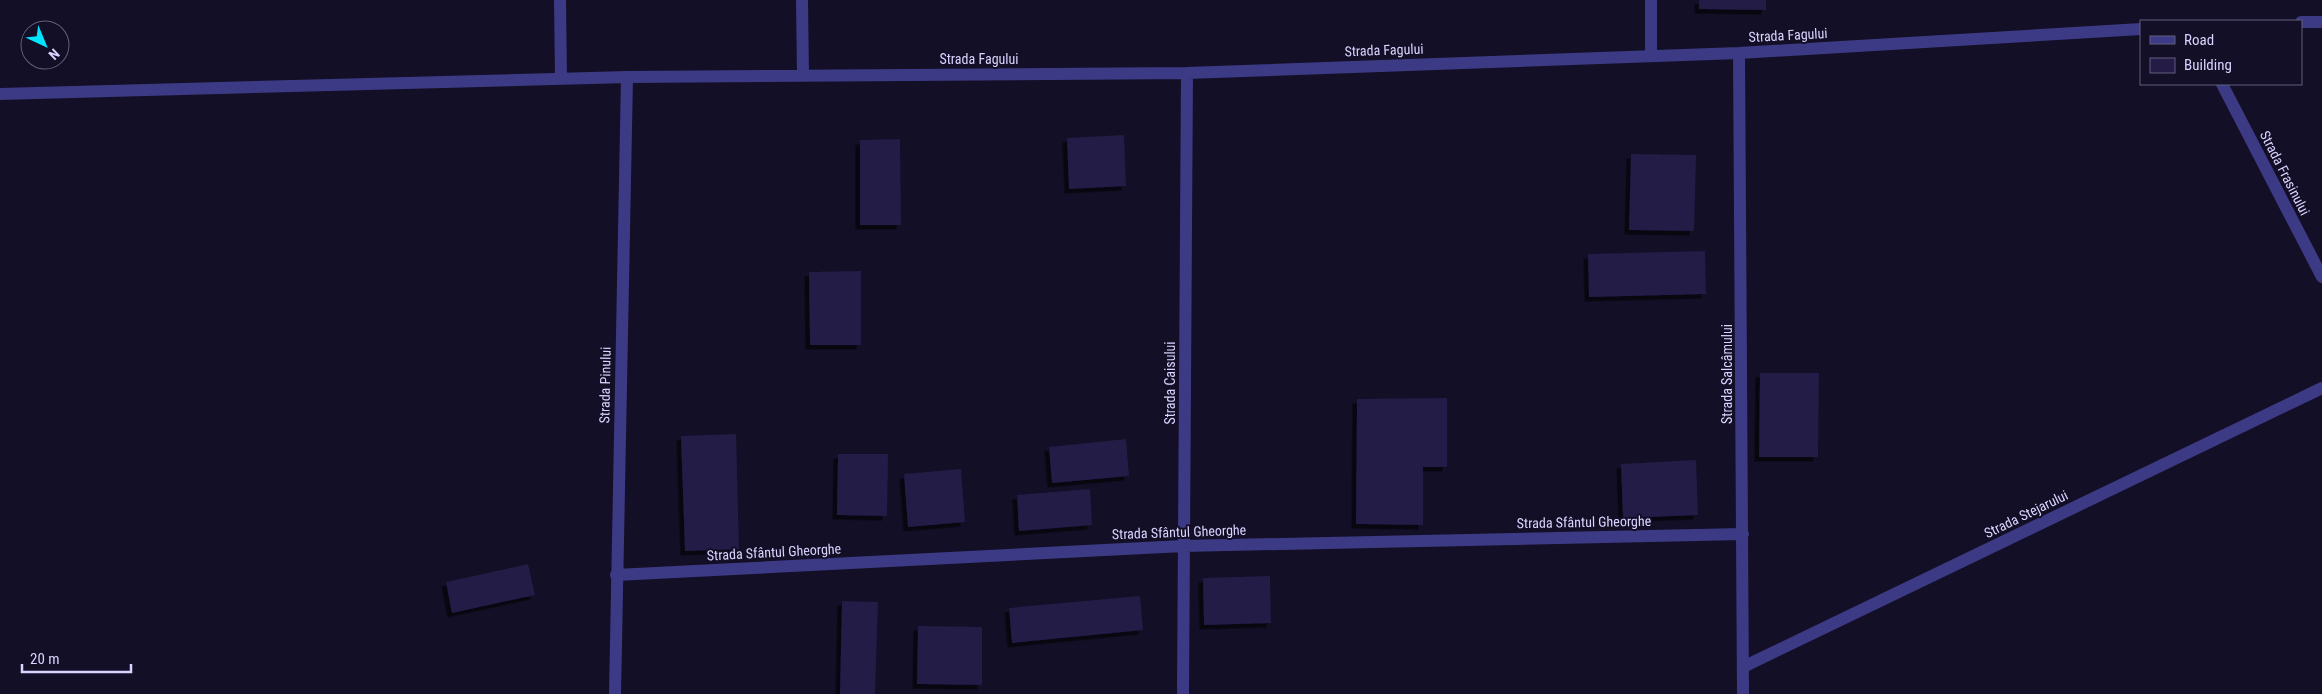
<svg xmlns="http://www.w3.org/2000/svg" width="2322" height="694" viewBox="0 0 2322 694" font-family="'Roboto Condensed',sans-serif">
<defs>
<filter id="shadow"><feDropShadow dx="-4.5" dy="4.5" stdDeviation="0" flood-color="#0009"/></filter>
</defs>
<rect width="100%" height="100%" fill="#130f26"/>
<path fill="#241b47" filter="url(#shadow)" d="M1699,0H1766V10L1699,9Z
M1124,135L1126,186L1069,189L1067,138Z
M900,139L901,225H860V140Z
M1631,154L1696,155L1694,231L1629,230Z
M1705,251L1706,294L1589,297L1588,254Z
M861,271V345H810L809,272Z
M1760,373H1819L1818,457H1759Z
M1447,398V467H1423V525L1356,524L1357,399Z
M736,434L739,549L685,551L681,436Z
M1126,439L1129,476L1052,483L1049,447Z
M838,454H888L887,516L837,515Z
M1696,460L1698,515L1623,518L1621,464Z
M961,469L965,522L908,527L904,474Z
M1090,489L1092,525L1019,531L1017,495Z
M528,564L535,595L452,613L446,582Z
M1270,576L1271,623L1204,625L1203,578Z
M1140,596L1143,630L1012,643L1009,608Z
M842,601L878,602L875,694H840Z
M918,626L982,627V685L917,684Z"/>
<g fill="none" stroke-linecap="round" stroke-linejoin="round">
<path stroke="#3d3a85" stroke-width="12" d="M560,0L561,78
M802,0L803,75
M2301,22H2322
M1739,53L1743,694
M1651,55V0
M2222,84L2322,277
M0,94L627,77L1187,73L1739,53L2141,29
M616,575L1183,546L1743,534
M1743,667L2322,388
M615,694L627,77
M1183,694L1187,73"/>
</g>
<g text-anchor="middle" stroke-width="4" stroke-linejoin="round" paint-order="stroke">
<g font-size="14" fill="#d9d4ff" stroke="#130f26">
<text transform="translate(1788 35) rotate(-3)" y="5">Strada Fagului</text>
<text transform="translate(1384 50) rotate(-2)" y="5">Strada Fagului</text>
<text x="979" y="64">Strada Fagului</text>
<text transform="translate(2285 173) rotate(63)" y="5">Strada Frasinului</text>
<text transform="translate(1727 374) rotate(-90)" y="5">Strada Salcâmului</text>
<text transform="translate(1170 383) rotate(-90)" y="5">Strada Caisului</text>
<text transform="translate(605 385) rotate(-89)" y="5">Strada Pinului</text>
<text transform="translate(2026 514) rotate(-26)" y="5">Strada Stejarului</text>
<text transform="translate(1584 522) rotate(-1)" y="5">Strada Sfântul Gheorghe</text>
<text transform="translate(1179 532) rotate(-2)" y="5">Strada Sfântul Gheorghe</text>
<text transform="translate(774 552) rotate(-3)" y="5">Strada Sfântul Gheorghe</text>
</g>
</g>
<rect x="2140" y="20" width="162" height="65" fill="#130f26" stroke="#625e7d"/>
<rect x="2150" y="36" width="25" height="8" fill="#3d3a85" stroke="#625e7d"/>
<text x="2184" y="45" font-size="15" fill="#d9d4ff">Road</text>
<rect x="2150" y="58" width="25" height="15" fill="#241b47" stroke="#625e7d"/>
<text x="2184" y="70" font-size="15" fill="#d9d4ff">Building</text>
<g transform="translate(45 45) rotate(136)"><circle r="24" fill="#130f26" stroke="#625e7d"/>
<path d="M0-4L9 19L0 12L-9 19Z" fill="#00e5ff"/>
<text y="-8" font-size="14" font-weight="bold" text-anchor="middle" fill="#d9d4ff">N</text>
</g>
<path d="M22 664v8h109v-8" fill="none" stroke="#d9d4ff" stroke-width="2.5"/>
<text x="30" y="664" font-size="15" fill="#d9d4ff" stroke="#130f26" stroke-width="4" paint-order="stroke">20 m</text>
</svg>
